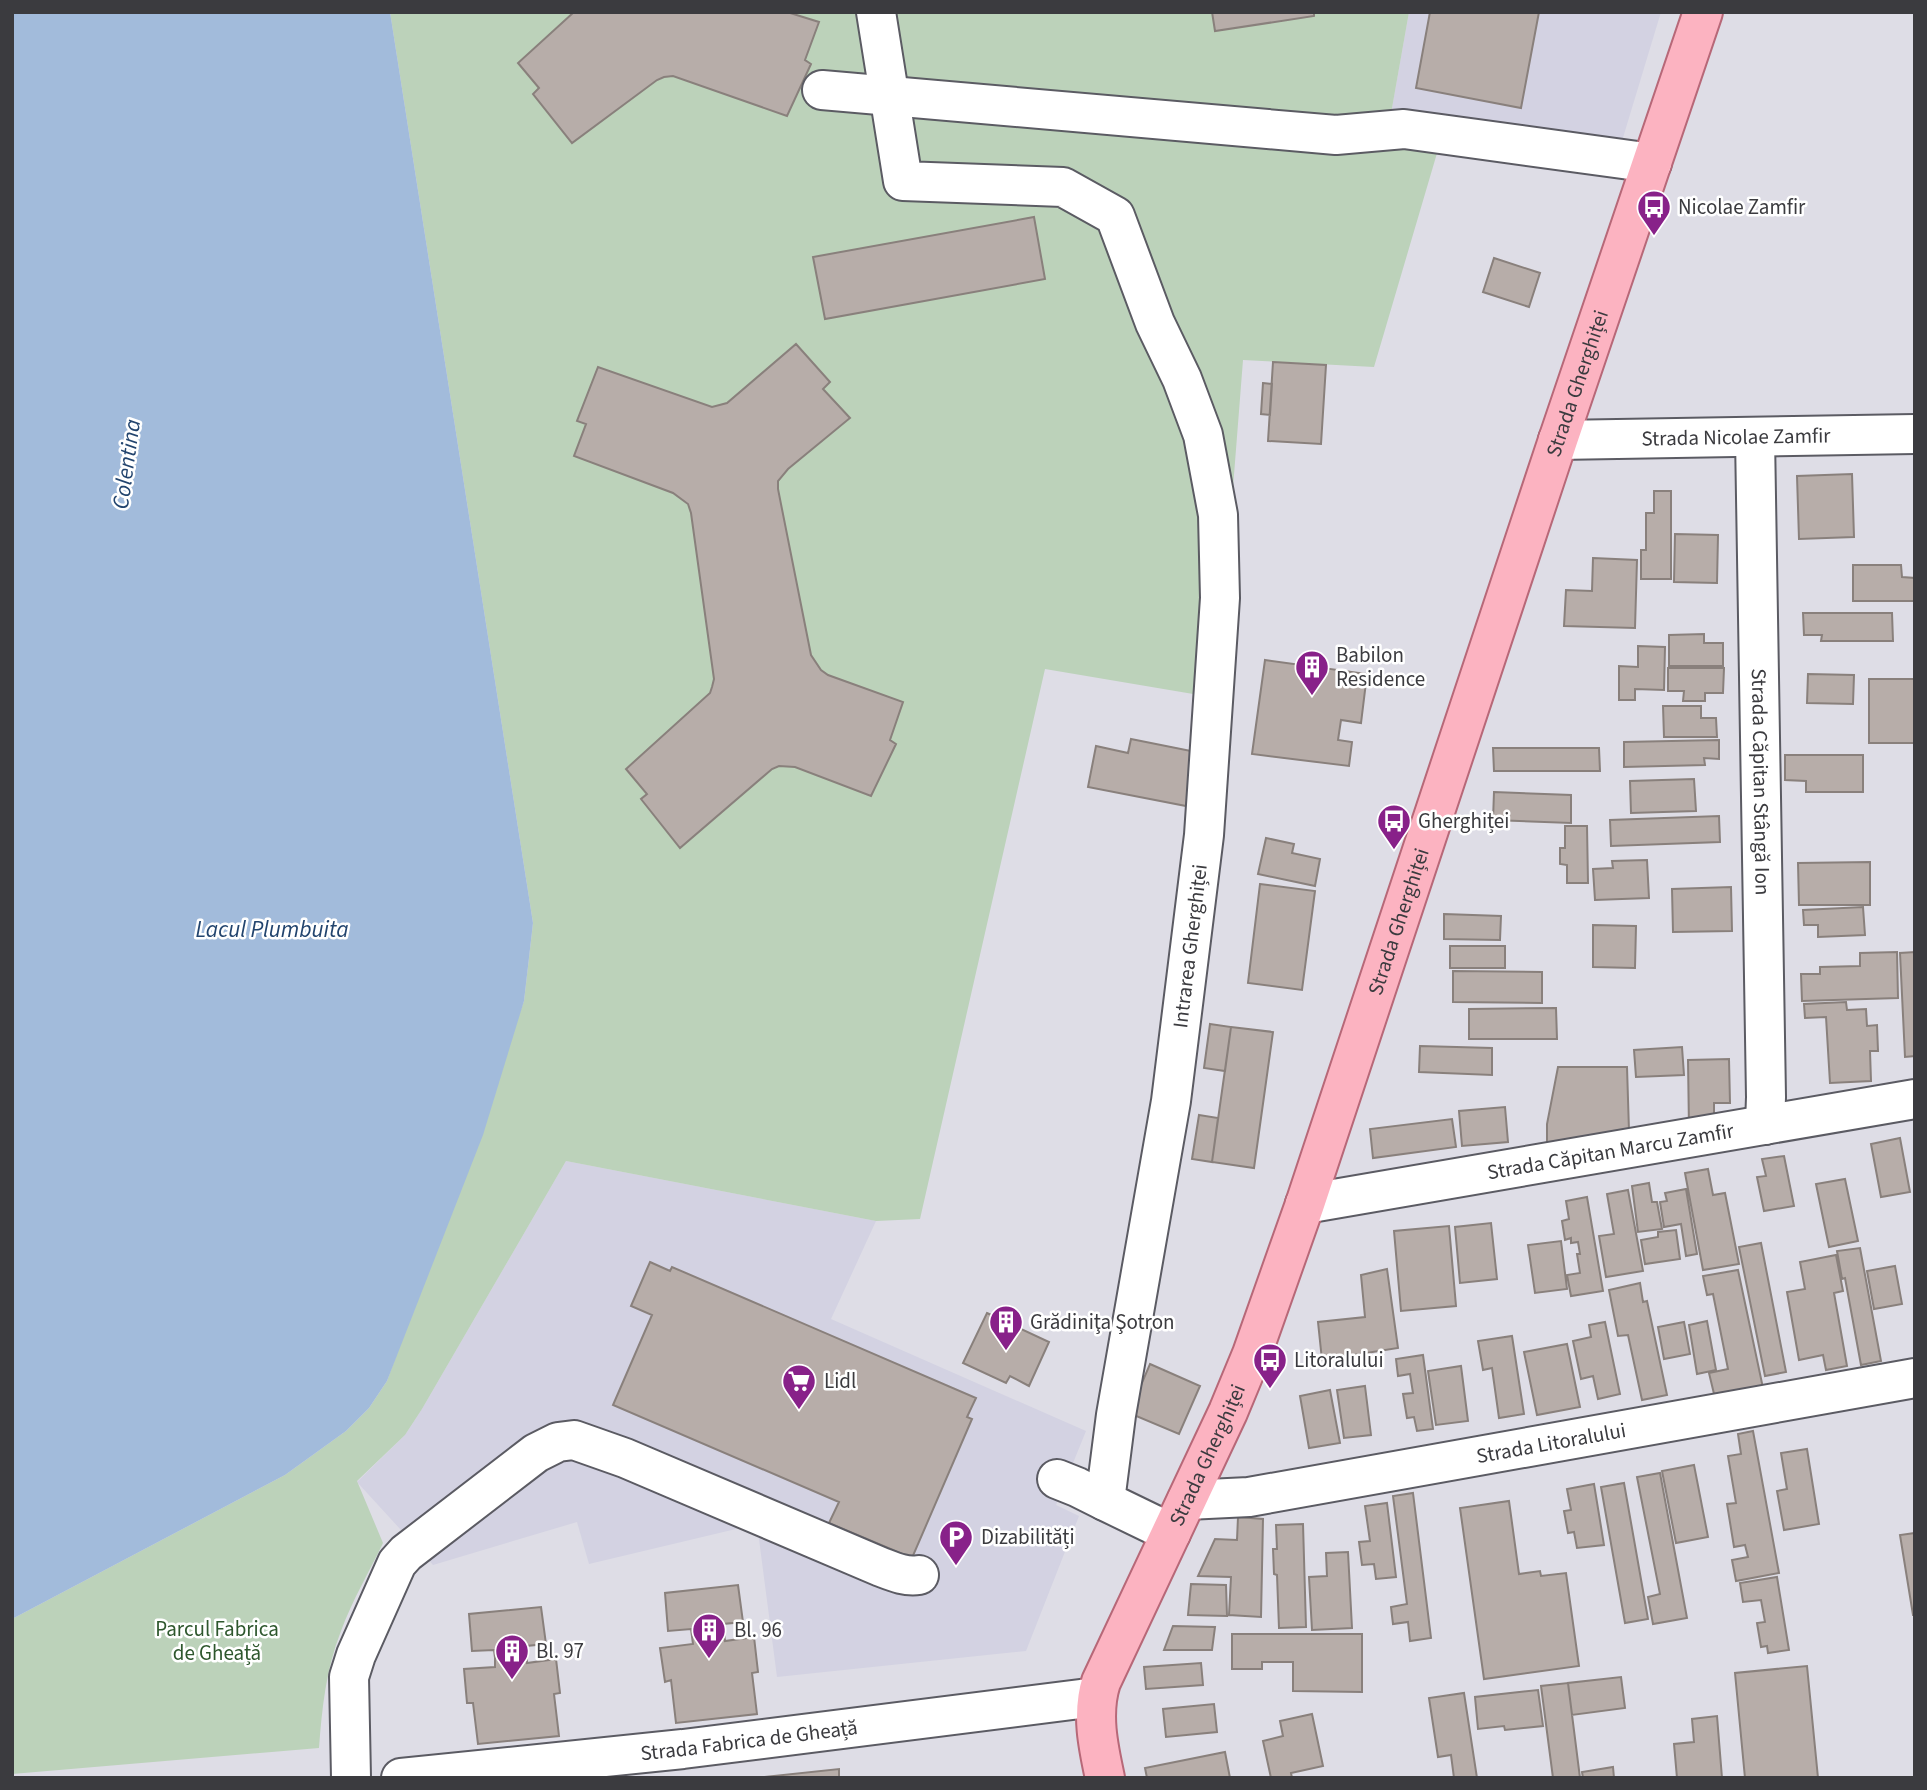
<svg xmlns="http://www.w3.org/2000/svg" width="1927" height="1790" viewBox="0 0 1927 1790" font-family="'Source Sans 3',sans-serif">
<rect width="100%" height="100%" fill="#dedde6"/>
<path fill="#d3d2e2" d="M1409,12H1661L1612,174L1389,125Z
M566,1161L876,1221L831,1319L1086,1431L1056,1505L1079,1516L1026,1651L777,1677L757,1524L589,1564L577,1522L433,1565L357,1482L405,1435L422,1409Z"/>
<path fill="#bcd2ba" d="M390,12H1409L1389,125L1440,143L1374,367L1243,360L1222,628L1205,696L1045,669L920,1219L876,1221L566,1161L422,1409L405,1435L357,1481L383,1543C369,1572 352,1601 341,1631C326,1669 322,1708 319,1748L12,1774V1619L285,1475L346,1431L369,1408L387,1381L524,1001L533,923Z"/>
<path fill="#a2bbdb" d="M12,12H390L533,923L524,1001L483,1135L387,1381L369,1408L346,1431L285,1475L12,1619Z"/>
<path fill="#b7ada9" stroke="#89807c" stroke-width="2" d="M574,12H787L819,22L805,60L811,64L787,116L673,76L664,77L657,80L572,143L533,94L539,88L518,63Z
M1212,12H1314V16L1215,31Z
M1430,12H1539L1521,108L1416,88Z
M1034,217L1045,279L825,319L813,257Z
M1494,258L1540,273L1529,307L1483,292Z
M796,344L830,382L823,389L850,418L788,469L778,481V489L811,655L821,670L828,675L903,702L890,740L896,744L871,796L795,767L779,766L772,769L680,848L641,799L647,794L626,769L710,693L712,687L714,679L691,513L688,504L673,493L574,456L586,424L577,421L598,367L712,407L727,403Z
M1273,362L1326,365L1321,444L1268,441Z
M1263,383L1272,384L1270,415L1261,414Z
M1852,474L1854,537L1799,539L1797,476Z
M1654,491H1671V579H1641V550H1646V513H1654Z
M1675,534L1718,535L1717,583L1674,582Z
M1593,558L1637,560L1635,628L1564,626L1566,590L1592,591Z
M1853,565H1901L1902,577L1915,578V601H1853Z
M1803,613H1892L1893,641H1821L1822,635H1804Z
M1704,634V643H1723V666H1669V635Z
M1638,646L1665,647L1664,690L1635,689V700H1619V666L1638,667Z
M1265,660L1367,674L1361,723L1341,720L1338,740L1352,742L1349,766L1252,754Z
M1668,668H1724L1723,693H1705V701H1683L1684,691H1668Z
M1808,674L1854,675L1853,704L1807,703Z
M1869,679H1915V743H1869Z
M1663,706H1701V718H1716L1717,737H1664Z
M1131,739L1196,752L1186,806L1088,787L1096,746L1128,753Z
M1719,740V759L1704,758L1705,765L1624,767V742Z
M1493,748H1599L1600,771H1494Z
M1785,755H1863V792H1806V781L1785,780Z
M1694,779L1696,811L1631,813L1630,781Z
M1494,792L1571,795V823L1493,820Z
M1719,816L1720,842L1611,846L1610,820Z
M1565,826H1587L1588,883H1567V865L1560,864V848H1565Z
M1266,838L1294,844L1292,853L1320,859L1315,886L1258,874Z
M1647,860L1649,898L1595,900L1593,869L1613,868L1612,861Z
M1870,862V905H1799L1798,863Z
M1260,884L1315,891L1302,990L1248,983Z
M1731,887L1732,931L1673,932L1672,889Z
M1863,907L1865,935L1818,937V925H1804L1803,910Z
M1444,914L1501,916L1500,940L1444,939Z
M1593,925L1636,926L1635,968L1593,967Z
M1450,946H1505V968H1450Z
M1897,952L1898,998L1802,1001L1801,974H1820V967L1860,966V953Z
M1915,952V1056L1905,1057L1900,953Z
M1453,971L1542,972V1003L1453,1002Z
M1846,1002L1847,1010L1866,1009L1867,1026L1877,1025L1878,1051H1870L1871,1081L1830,1083L1826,1017L1805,1018L1804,1004Z
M1556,1008L1557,1039H1469V1009Z
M1210,1024L1231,1027L1225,1071L1204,1068Z
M1231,1027L1273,1032L1254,1168L1212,1162Z
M1420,1046L1492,1048V1075L1419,1072Z
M1682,1047L1684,1075L1636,1077L1634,1050Z
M1729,1059L1730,1103H1714V1127L1689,1128L1688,1060Z
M1558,1067H1627L1629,1131L1547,1143V1124Z
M1505,1107L1508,1142L1462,1146L1459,1111Z
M1199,1115L1218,1118L1212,1162L1192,1159Z
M1452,1119L1456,1147L1373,1158L1370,1129Z
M1900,1138L1910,1192L1881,1197L1871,1144Z
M1784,1156L1794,1206L1764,1211L1757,1177L1766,1176L1762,1159Z
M1708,1169L1713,1195L1725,1193L1739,1264L1703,1270L1685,1173Z
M1845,1179L1858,1241L1829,1247L1816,1184Z
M1649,1183L1652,1202H1657L1662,1229L1638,1232L1632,1186Z
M1686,1189L1697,1254L1686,1256L1681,1224L1664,1227L1660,1202L1667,1201L1665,1193Z
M1628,1190L1643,1271L1606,1277L1599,1236L1614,1234L1607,1194Z
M1587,1197L1603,1291L1571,1296L1567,1275L1580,1273L1577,1254H1580L1578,1242L1571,1243V1238L1565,1240L1562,1221L1569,1219L1566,1201Z
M1491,1223L1497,1279L1460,1283L1455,1227Z
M1449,1226L1456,1306L1401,1311L1394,1231Z
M1676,1230L1680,1259L1645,1264L1641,1240L1658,1237V1232Z
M1561,1241L1567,1289L1535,1293L1528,1245Z
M1761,1243L1786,1372L1765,1376L1739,1247Z
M1860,1248L1881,1361L1861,1365L1845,1278L1842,1279L1837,1251Z
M1836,1255L1843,1291L1834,1293L1847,1366L1826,1370L1823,1355L1799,1360L1787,1292L1805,1289L1800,1262Z
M650,1262L670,1271L672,1267L976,1398L967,1417L972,1419L912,1558L829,1523L839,1502L613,1405L652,1315L631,1306Z
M1895,1266L1902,1304L1874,1309L1867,1271Z
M1387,1269L1398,1348L1322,1360L1318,1322L1365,1317L1361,1275Z
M1738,1270L1763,1388L1715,1398L1709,1373L1728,1369L1713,1294L1707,1295L1703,1276Z
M1640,1283L1643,1302L1647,1301L1667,1395L1642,1400L1628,1335L1618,1336L1609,1290Z
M987,1313L1049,1342L1029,1386L1010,1376L1006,1383L963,1363Z
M1707,1321L1716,1370L1697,1374L1689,1325Z
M1605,1322L1620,1394L1598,1399L1593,1376L1581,1379L1573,1341L1591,1337L1589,1325Z
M1684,1322L1690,1354L1664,1359L1658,1327Z
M1512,1336L1524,1414L1499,1418L1492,1368L1483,1370L1478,1341Z
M1567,1344L1580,1407L1537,1415L1524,1352Z
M1423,1355L1433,1429L1417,1431L1414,1417L1407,1418L1403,1394L1413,1393L1410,1374L1398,1376L1396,1359Z
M1150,1364L1200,1386L1179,1434L1129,1413Z
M1461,1366L1468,1421L1436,1425L1428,1371Z
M1365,1386L1371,1435L1344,1438L1337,1390Z
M1330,1390L1340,1443L1309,1448L1300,1396Z
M1753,1431L1779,1573L1736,1581L1732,1560L1748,1557L1745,1545L1734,1547L1727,1504L1736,1503L1728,1456L1741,1454L1738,1434Z
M1807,1449L1819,1524L1784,1530L1777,1491L1787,1489L1781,1453Z
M1694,1465L1708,1537L1676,1543L1662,1471Z
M1660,1473L1687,1618L1653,1624L1648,1597L1660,1594L1637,1477Z
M1624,1483L1648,1619L1625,1623L1601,1487Z
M1594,1484L1604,1545L1577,1548L1574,1532L1568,1533L1564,1511L1571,1510L1567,1489Z
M1413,1493L1431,1638L1410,1641L1408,1622L1393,1624L1391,1607L1407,1604L1393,1496Z
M1509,1501L1519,1574L1540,1571L1541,1576L1566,1573L1579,1666L1484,1679L1460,1508Z
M1387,1503L1396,1577L1376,1579L1374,1564L1362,1565L1359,1542L1370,1541L1365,1506Z
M1238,1517L1263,1519L1261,1617L1229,1615L1231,1577L1198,1576L1215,1539L1237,1540Z
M1303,1524L1306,1627L1279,1628L1277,1575L1274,1574L1273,1549H1277L1276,1525Z
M1915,1533V1615H1913L1900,1535Z
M1348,1552L1352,1628L1312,1630L1309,1577L1327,1576L1326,1553Z
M1777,1577L1789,1650L1768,1653L1767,1646L1761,1647L1757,1623L1765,1622L1761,1600L1743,1602L1740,1583Z
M1191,1584L1226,1585L1227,1616L1188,1615Z
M738,1585L743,1622L723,1624L725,1641L754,1637L758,1672L752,1673L757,1714L676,1723L671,1680L665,1682L660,1648L693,1644L691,1629L668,1631L665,1593Z
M541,1607L546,1644L526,1646L527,1663L556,1659L560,1693L554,1694L559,1736L478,1744L473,1703H467L464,1669L495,1667V1658L494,1650L472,1651L469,1614Z
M1173,1626L1215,1627L1212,1650H1164Z
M1232,1634H1362V1692L1293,1691V1662H1262V1669H1232Z
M1201,1663L1203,1685L1146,1689L1144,1667Z
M1807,1666L1818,1778H1745L1735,1673Z
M1621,1677L1625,1708L1572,1715L1568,1683Z
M1568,1683L1580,1778H1553L1541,1686Z
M1538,1690L1543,1726L1505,1730L1504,1726L1478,1729L1475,1697Z
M1464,1693L1477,1778H1454L1451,1755L1438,1757L1429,1698Z
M1214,1704L1217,1732L1166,1737L1163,1709Z
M1312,1714L1323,1766L1291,1773L1292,1778H1271L1263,1741L1283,1736L1280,1721Z
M1717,1716L1722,1778H1677L1674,1744L1694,1742L1692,1719Z
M1225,1752L1230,1778H1147L1145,1768Z
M1613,1767L1614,1778H1583L1582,1772Z
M839,1769V1778H765L764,1777Z"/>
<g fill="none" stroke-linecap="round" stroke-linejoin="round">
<g stroke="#5b5b63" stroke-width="42">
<g id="minor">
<path d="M876,12L903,181L1063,187L1115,216L1155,323L1182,379L1203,435L1218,515L1220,598L1204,835L1171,1101L1116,1415L1105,1501L1171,1533"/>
<path d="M822,90L1336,135L1404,129L1652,163"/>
<path id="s1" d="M1755,437L1766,1097L1765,1125"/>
<path id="s2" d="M1558,440L1915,434"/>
<path id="s3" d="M1305,1204L1915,1099"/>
<path d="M1057,1479L1077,1487L1105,1501"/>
<path id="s4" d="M1187,1500L1249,1497L1915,1378"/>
<path d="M351,1778L349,1677L356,1655L397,1563L406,1553L536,1453L558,1442L574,1440L625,1458L881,1567C894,1572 905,1577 919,1575"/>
<path id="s5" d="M401,1778L683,1749L1096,1697"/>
</g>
</g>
<g stroke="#b76878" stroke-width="42">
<g id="major">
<path id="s6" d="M1105,1778C1098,1746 1091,1713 1101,1682L1228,1412L1252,1354L1305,1204L1558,440L1703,12"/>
</g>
</g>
<use href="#minor" stroke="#fff" stroke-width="38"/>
<use href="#major" stroke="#fcb3c1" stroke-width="38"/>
</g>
<defs>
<g id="bus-pin" transform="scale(1.75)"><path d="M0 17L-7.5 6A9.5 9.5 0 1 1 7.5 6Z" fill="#882189" stroke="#fff"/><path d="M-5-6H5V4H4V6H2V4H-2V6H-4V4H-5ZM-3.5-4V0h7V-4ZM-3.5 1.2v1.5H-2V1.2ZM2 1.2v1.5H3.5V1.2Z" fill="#fff"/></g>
<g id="building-pin" transform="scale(1.75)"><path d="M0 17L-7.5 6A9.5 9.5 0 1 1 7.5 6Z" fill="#882189" stroke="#fff"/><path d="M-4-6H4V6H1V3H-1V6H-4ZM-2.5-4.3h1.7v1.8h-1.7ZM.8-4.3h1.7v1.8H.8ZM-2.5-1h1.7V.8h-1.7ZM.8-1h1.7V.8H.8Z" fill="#fff"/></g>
<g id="supermarket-pin" transform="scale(1.75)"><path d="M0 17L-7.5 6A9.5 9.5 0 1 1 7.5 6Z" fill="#882189" stroke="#fff"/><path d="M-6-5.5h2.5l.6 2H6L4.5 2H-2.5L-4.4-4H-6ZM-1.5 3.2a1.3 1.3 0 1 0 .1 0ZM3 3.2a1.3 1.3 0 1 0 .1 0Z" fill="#fff"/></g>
<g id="parking-pin" transform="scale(1.75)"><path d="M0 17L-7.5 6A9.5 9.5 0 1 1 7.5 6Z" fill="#882189" stroke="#fff"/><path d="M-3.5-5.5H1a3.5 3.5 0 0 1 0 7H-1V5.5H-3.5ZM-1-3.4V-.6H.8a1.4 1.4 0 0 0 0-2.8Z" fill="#fff"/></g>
</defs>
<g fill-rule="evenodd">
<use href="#bus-pin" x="1654" y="207"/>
<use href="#building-pin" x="1312" y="667"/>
<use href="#bus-pin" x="1394" y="821"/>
<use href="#building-pin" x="1006" y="1322"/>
<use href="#bus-pin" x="1270" y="1360"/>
<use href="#supermarket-pin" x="799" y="1381"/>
<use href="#parking-pin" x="956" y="1537"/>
<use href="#building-pin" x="709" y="1630"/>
<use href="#building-pin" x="512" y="1651"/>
</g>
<g text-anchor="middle" stroke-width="5" stroke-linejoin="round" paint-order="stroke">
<g font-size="21" fill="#3b3b3f" stroke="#fff" text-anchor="start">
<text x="1678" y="214">Nicolae Zamfir</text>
<text x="1336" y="662">Babilon<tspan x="1336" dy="24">Residence</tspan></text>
<text x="1418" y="828">Gherghiței</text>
<text x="1030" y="1329">Grădiniţa Şotron</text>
<text x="1294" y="1367">Litoralului</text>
<text x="824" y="1388">Lidl</text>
<text x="981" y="1544">Dizabilități</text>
<text x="734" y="1637">Bl. 96</text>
<text x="536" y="1658">Bl. 97</text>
</g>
<g font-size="21" fill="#3b3b3f" stroke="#fff">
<text dy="7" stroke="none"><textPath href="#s6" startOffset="1482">Strada Gherghiței</textPath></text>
<text dy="7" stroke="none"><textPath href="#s2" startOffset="178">Strada Nicolae Zamfir</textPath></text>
<text dy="7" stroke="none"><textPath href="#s1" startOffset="345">Strada Căpitan Stângă Ion</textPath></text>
<text dy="7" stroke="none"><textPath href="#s6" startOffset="915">Strada Gherghiței</textPath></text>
<text transform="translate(1190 946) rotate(-83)" y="7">Intrarea Gherghiței</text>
<text dy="7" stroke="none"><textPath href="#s3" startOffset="310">Strada Căpitan Marcu Zamfir</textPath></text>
<text dy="7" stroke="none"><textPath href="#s4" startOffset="369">Strada Litoralului</textPath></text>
<text dy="7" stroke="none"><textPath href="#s6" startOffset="348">Strada Gherghiței</textPath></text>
<text dy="7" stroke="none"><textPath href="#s5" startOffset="350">Strada Fabrica de Gheață</textPath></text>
</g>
<g font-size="21" fill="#2e572d" stroke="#fff">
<text x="217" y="1636">Parcul Fabrica<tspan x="217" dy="24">de Gheață</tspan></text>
</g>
<g font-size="23" font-style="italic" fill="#22446e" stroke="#fff">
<text transform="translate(126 464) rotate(-82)" y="8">Colentina</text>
<text x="272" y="937">Lacul Plumbuita</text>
</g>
</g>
<rect width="1927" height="1790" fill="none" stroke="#3b3b3f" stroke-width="28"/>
</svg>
